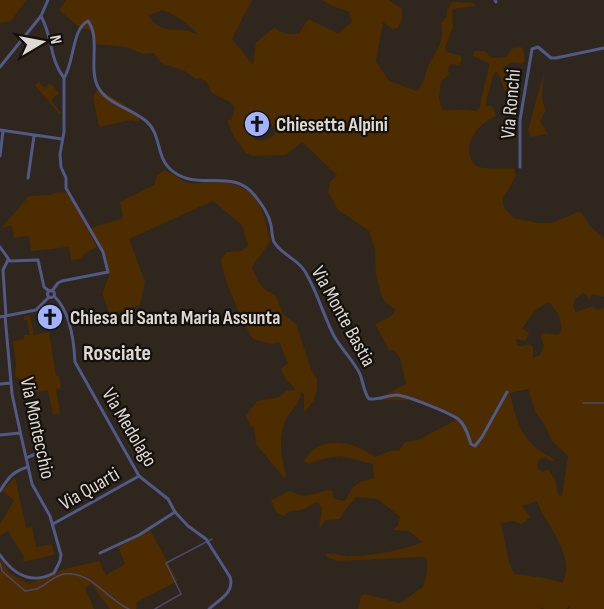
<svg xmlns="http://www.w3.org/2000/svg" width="604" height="609" viewBox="0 0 604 609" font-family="'Sofia Sans Condensed',sans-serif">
<rect width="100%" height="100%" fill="#2f261d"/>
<path fill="#4d2c00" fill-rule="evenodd" d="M0,0H26L11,21L0,23Z
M66,0H252L232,39L253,65L256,42L274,28L286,34H299L308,19L338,33L352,22L349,12L330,5L322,0H389L402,9V19L398,28L392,29L383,22L376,61L389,81L417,91C426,81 424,75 429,64C437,49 445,41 441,23L447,16V10L452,2L474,3L475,6L452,9L453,27L445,48L446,52L460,55L462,59L459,66L453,64C447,65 448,71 449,75L441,81L439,98L442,110C454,111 465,109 476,111L479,109L489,66V63L473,56L474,51H484L492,58L506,57L513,48L521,47L523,49L525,61L522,64L512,62L503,68C506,82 520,92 513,107L510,106L499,75L497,72L494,73L486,102L487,106H492L496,116C478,123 457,149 477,166C480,169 508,169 514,168L516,176L503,198V204L505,209L514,218L538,223H552L580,211L590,226L604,238V297L592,294L588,301L587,295L583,293L575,299L573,306L576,312L593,306L598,310L604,307V609H569L571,606H569L566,609H544L542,607L540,609H358L361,596L365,594L400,603C409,599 414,592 423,587L427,572V558L422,557L338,561L327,557L325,554C335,552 343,557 353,556C375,555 401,551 422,542L409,531L392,530L398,526L400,517L378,499L356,497L345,510L340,519L326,520L319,528L322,509L318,502C311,503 310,507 304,509C295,512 290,509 284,516L276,512L271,500L290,491C306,499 311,495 327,490L332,491L334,499L345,501C354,484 356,482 374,479L373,464L341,456L326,458L308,464L304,461C320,433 354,441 375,457L392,450L399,451L405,442L418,440L458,419L431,404L405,400H380L381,397L406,384L400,358L394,350H389L375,324L390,317L396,310L385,302L382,297L376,275L375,249L369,231L338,210L328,192L330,182L337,175L302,142L286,155L253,156L246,153L234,137L227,120H231L235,107L228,101L212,93L206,81L200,78L195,79L185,71L161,63L154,53L143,54L126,47L94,44L92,30L80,28L59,10ZM162,10C174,14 191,25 198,35C176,23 167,39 148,16ZM251,119L267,120L276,130C274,140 263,140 255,140L248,125ZM546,303H550L559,316L562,330L558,335L542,333L541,337L544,346L539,356L533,357V347L530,344L521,346L517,345L516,339L525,341L529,333L522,328L535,311ZM528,389L536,413L543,422L553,442L568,456L562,496L558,495L555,479L548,469L543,472L539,470L537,464L540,459L546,457L549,460L556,462C550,455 543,454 536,448C520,434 514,414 510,393ZM537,501C545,524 578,558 562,583C547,577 530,576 514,574L509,562L501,523L513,521L522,524L530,517L522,506Z
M544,72L542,97L545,111L540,121L548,134L531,137L528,130Z
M39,82L44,88L50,83L59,93L51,100L61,113L59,114L35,85Z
M98,88L140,115L139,122L131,120L99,127L93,97Z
M165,170C173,174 181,181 190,183C197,185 205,181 213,181C255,183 263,204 270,242L252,267L258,281L264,289L276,296L283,314L296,324L311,369L317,379V389L314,400L304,413V394L301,392C300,404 294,407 288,416C277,434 281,456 286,476L284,478L256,444L254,427L250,426L246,416L257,401L279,397L286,391L295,390L294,387L286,380L281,369L288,363L279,342L271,344L253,339C243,323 222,277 221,259L226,252L242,251L248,245L242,225L213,201L129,239L145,282L140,305L109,314C103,290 99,300 109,276L103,252L88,229L123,218L120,202L154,185L157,175Z
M57,192L68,193L97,247L84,254L81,259L71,260L69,247L31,251L29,236L14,238L12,226L2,227L29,196L51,195Z
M30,315L34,335L49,332L56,376H59L61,388L56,389L60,413L53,415L48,390L33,393L31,386L15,376L16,363L13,341L24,339V335H30L27,320H24V316Z
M15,477L26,528L32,527L36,547L52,544L54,555L23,562L24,557L8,531L0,535V524L14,500L2,491Z
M150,530L178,581L137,602L136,609H110L91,584L85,588L94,609H0V559L10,573L29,584L64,569L99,561L106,575L125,564L118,547Z"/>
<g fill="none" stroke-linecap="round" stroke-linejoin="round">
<path stroke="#4c4770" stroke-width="1.5" d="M583,403H604
M0,563L2,571L25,591C29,590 35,590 39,588C47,584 54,576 64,574C91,570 107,600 129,609
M155,609L181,594L166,563L212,539"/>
<path stroke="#505987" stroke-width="3" d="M495,0L496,2
M41,16C53,38 49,58 64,78
M0,67L41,16L48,0
M0,130L62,139
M0,156L3,131
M520,167V120L532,49L538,47L551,58H556L604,48
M28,178L34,136
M0,247L10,261L38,260L44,287L49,291
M47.5 294a3.5 3.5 0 1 1 7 0a3.5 3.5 0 1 1-7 0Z
M52,291L58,283L62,281L108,272L103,252L66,188V178L61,167L60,154L64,132V78C74,64 72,28 88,21C101,38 88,68 98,87C107,104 132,109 146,121C161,133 156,156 170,169C197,194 232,165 256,197C262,205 269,214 271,225C272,231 272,237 274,242C281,254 297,259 304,270C317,290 323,315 334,336C342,350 353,360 360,374C363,382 364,393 369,399C379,400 388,395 397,395C408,396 450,413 458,419C466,425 468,436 471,444L475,446L482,437L507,392
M54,296C70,311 74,341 75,362L139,476L168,499L175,512L188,526L206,539L230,577C235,592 220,599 209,609
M6,316L3,270L8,260
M0,317L36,310L49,297
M0,384L11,383
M0,435L20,433
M26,458L43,451L51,471
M0,491C8,478 13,471 28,467
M53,524L139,476
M100,553L139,535L175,512
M0,555C14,575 31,585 54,573L60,561L61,555L50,516L32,484L22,440L12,394L5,316"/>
</g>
<defs>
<g id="church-disc" transform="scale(1.35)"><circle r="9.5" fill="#a3b2fd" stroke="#14100c"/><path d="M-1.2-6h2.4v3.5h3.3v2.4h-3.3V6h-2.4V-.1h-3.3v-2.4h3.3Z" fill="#111"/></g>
</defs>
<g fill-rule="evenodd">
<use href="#church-disc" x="257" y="124"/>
<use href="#church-disc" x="50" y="317"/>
</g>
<g text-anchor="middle" stroke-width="4.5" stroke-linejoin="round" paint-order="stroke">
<g font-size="20" fill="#dfd9d4" stroke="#14100c">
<text transform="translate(510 104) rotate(-85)" y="7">Via Ronchi</text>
<text transform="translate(344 316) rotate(61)" y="7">Via Monte Bastia</text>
<text transform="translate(130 427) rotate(59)" y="7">Via Medolago</text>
<text transform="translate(38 428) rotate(78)" y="7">Via Montecchio</text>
<text transform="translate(89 488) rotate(-30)" y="7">Via Quarti</text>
</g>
<g font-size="20" font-weight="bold" fill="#dfd9d4" stroke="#14100c" text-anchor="start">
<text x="276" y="131">Chiesetta Alpini</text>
<text x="70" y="324">Chiesa di Santa Maria Assunta</text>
</g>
<g font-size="22" font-weight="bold" fill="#dfd9d4" stroke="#14100c">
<text x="117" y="360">Rosciate</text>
</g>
</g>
<g transform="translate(42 42) rotate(80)" stroke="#14100c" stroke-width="4.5" paint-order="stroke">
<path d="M0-4.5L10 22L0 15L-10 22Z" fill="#dfd9d4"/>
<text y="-9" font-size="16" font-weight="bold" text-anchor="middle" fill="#dfd9d4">N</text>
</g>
</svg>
